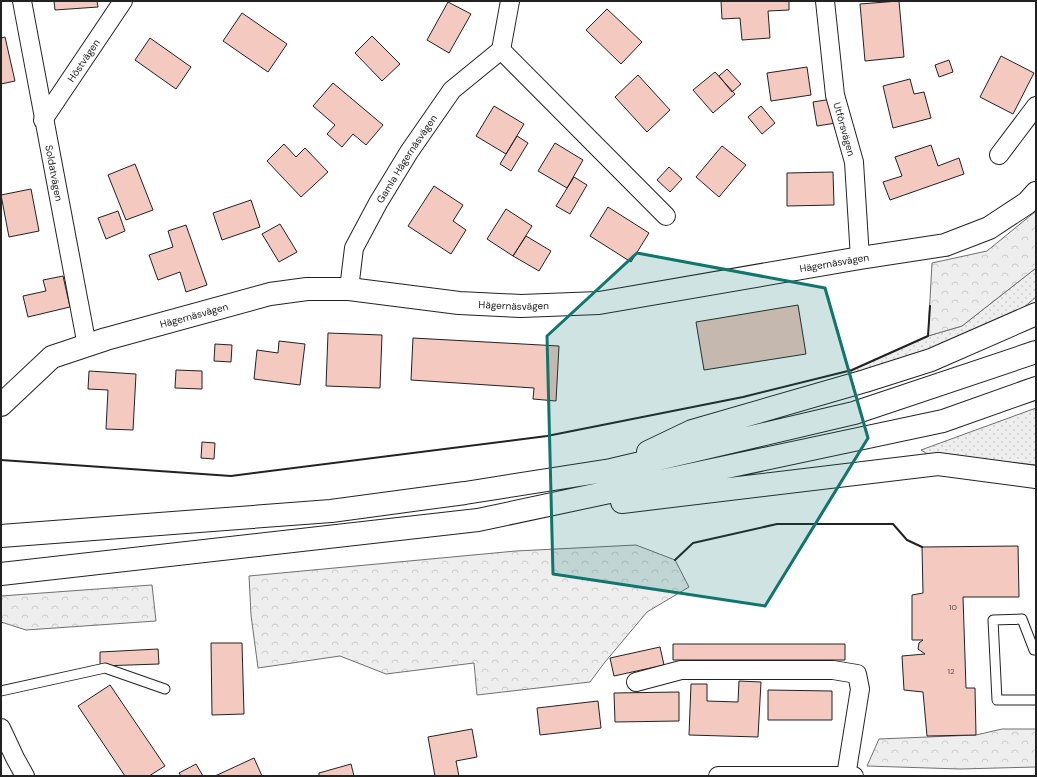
<svg xmlns="http://www.w3.org/2000/svg" width="1037" height="777" viewBox="0 0 1037 777" font-family="'DM Sans',sans-serif">
<defs>
<pattern id="grass-dots" width="8" height="8" patternUnits="userSpaceOnUse"><rect width="8" height="8" fill="#eee"/><path d="M2 2h.1M6 6h.1" fill="none" stroke="#ccc" stroke-width="1.8" stroke-linecap="round"/></pattern>
<pattern id="forest-crowns" width="20" height="18" patternUnits="userSpaceOnUse"><rect width="20" height="18" fill="#eee"/><path d="M2 6a3 3 0 1 1 6 0M12 15a3 3 0 1 1 6 0" fill="none" stroke="#ccc"/></pattern>
</defs>
<rect width="100%" height="100%" fill="#fff"/>
<path fill="url(#grass-dots)" stroke="#6f6f6f" d="M1036,268V297L1023,308L954,340L850,378L852,370L928,336L962,326Z
M1036,408V465L980,459L931,456L921,450Z"/>
<path fill="url(#forest-crowns)" stroke="#6f6f6f" d="M1036,211V268L962,326L928,336L932,263L987,251Z
M636,545L675,560L689,587L647,612L605,662L590,682L477,695L474,663L386,674L340,656L258,668L251,615L249,576L516,551Z
M152,585L156,621L26,630L1,622V596Z
M1002,729H1036V767L960,769L867,766L879,739L976,735Z"/>
<path fill="#f3c9c0" stroke="#222" d="M54,1H97L98,7L55,10Z
M721,1H789V10L768,11L770,38L742,40L740,18L722,19Z
M899,1L904,57L865,61L860,4Z
M448,2L471,14L449,53L427,40Z
M607,9L642,42L621,64L586,30Z
M242,13L287,44L268,72L223,41Z
M372,36L400,64L382,81L355,53Z
M5,37L15,81L1,84V38Z
M150,38L191,67L176,89L135,60Z
M1001,56L1034,73L1013,114L980,97Z
M949,60L953,72L939,77L935,65Z
M807,67L811,95L771,101L767,73Z
M727,69L741,84L732,92L719,76Z
M715,72L735,94L713,113L693,90Z
M638,75L670,110L647,132L615,97Z
M910,79L914,94L924,92L931,118L893,128L883,86Z
M333,83L383,125L366,145L353,134L342,147L327,134L335,125L313,106Z
M832,99L836,123L817,126L813,102Z
M494,106L524,124L506,154L476,136Z
M761,106L775,123L762,134L748,117Z
M517,136L528,143L511,171L500,164Z
M555,143L583,160L567,188L538,171Z
M284,144L296,157L305,148L328,172L301,197L267,161Z
M931,145L938,166L959,158L964,174L890,200L883,182L902,176L895,157Z
M722,146L746,165L719,197L696,177Z
M135,164L153,210L126,220L108,175Z
M669,167L682,179L670,192L657,180Z
M833,172L834,205L787,206V173Z
M574,177L587,185L570,214L556,206Z
M434,186L463,205L453,221L466,230L451,254L408,226Z
M31,189L39,231L9,237L1,195Z
M251,200L260,227L222,240L213,213Z
M608,207L649,233L631,262L590,236Z
M506,209L532,226L513,256L487,239Z
M118,211L125,231L106,239L98,218Z
M280,224L297,252L279,262L262,234Z
M186,225L207,285L186,292L180,272L158,280L149,255L173,247L168,231Z
M526,236L551,251L539,271L513,256Z
M63,276L70,307L28,317L23,296L46,291L43,280Z
M798,305L806,354L704,370L696,322Z
M328,333L382,335L380,388L326,386Z
M413,338L559,346L556,401L533,399L534,388L411,380Z
M279,341L305,344L300,385L254,379L257,350L278,353Z
M215,344L232,345L231,362L214,361Z
M176,370L202,371V389L175,388Z
M89,371L136,374L133,430L106,429L108,390L88,389Z
M202,442L215,443L214,459L201,458Z
M1018,546L1019,597H963L966,688H975L976,735L927,736L923,692L904,690L902,656L925,654L918,649L919,643L923,640H912V595L923,593L922,547Z
M211,643H242L244,714L212,715Z
M673,644H845V660H673Z
M660,647L664,665L614,676L610,658Z
M158,649L159,664L100,666V652Z
M739,681L761,682L758,737L689,735L691,684H707V701L738,702Z
M110,685L165,766L149,776H125L78,706Z
M768,690L832,691V720H768Z
M679,692V721L615,722L614,693Z
M598,701L601,728L540,735L537,708Z
M472,729L477,757L456,761L459,776H435L428,737Z
M254,758L262,776H215Z
M196,764L203,776H181L179,773Z
M351,764L354,776H319V773Z"/>
<g fill="none" stroke-linecap="round" stroke-linejoin="round">
<g stroke="#222" stroke-width="11">
<path id="service" d="M1036,650H1034L1022,619L993,620L997,700H1036
M1,691L105,668L165,689"/>
</g>
<g stroke="#222" stroke-width="20">
<g id="minor">
<path id="s1" d="M22,1L87,346"/>
<path id="s2" d="M825,1L835,95L854,162L860,258"/>
<path d="M501,50L666,216"/>
<path id="s3" d="M43,120L123,1"/>
<path d="M999,155L1036,106"/>
<path id="s4" d="M349,289L354,248L378,203L409,152L452,90L501,50L510,1"/>
<path d="M636,682L681,670H833L857,674L860,689L846,776"/>
<path d="M1,728L15,758L25,776"/>
<path d="M718,776H854"/>
</g>
</g>
<g stroke="#222" stroke-width="24">
<g id="tertiary">
<path id="s5" d="M1,405L52,357L106,339L270,294L307,289H349L459,303L521,306L599,303L860,258L945,245L989,228L1027,203L1036,193"/>
</g>
</g>
<g stroke="#222" stroke-width="24">
<path id="motorway" d="M648,452L692,431L865,381L931,360L1036,314
M622,502L938,464L1036,477
M1,536L331,511L465,493L611,470L854,413L1036,352
M1,574L478,520L943,421L1036,388"/>
</g>
<use href="#service" stroke="#fff" stroke-width="9"/>
<use href="#minor" stroke="#fff" stroke-width="18"/>
<use href="#tertiary" stroke="#fff" stroke-width="22"/>
<use href="#motorway" stroke="#fff" stroke-width="22"/>
<path stroke="#222" stroke-width="2" d="M1,460L231,476L547,436L743,397L852,370L928,336L930,306
M675,560L693,543L777,524H893L907,540L922,547"/>
</g>
<path fill="#0f766e" fill-opacity="0.2" stroke="#0f766e" stroke-width="3" stroke-linejoin="round" d="M637,253L825,288L868,438L765,606L553,574L547,336Z"/>
<g text-anchor="middle" stroke-width="3" stroke-linejoin="round" paint-order="stroke">
<g font-size="8" fill="#564c4a">
<text x="953" y="610">10</text>
<text x="951" y="674">12</text>
</g>
<g font-size="10" fill="#222" stroke="#fff">
<text dy="4" stroke="none"><textPath href="#s3" startOffset="72">Höstvägen</textPath></text>
<text dy="4" stroke="none"><textPath href="#s2" startOffset="130">Utförsvägen</textPath></text>
<text dy="4" stroke="none"><textPath href="#s4" startOffset="145">Gamla Hägernäsvägen</textPath></text>
<text dy="4" stroke="none"><textPath href="#s1" startOffset="175">Soldatvägen</textPath></text>
<text dy="4" stroke="none"><textPath href="#s5" startOffset="866">Hägernäsvägen</textPath></text>
<text dy="4" stroke="none"><textPath href="#s5" startOffset="542">Hägernäsvägen</textPath></text>
<text dy="4" stroke="none"><textPath href="#s5" startOffset="218">Hägernäsvägen</textPath></text>
</g>
</g>
<rect width="1037" height="777" fill="none" stroke="#222222" stroke-width="4"/>
</svg>
